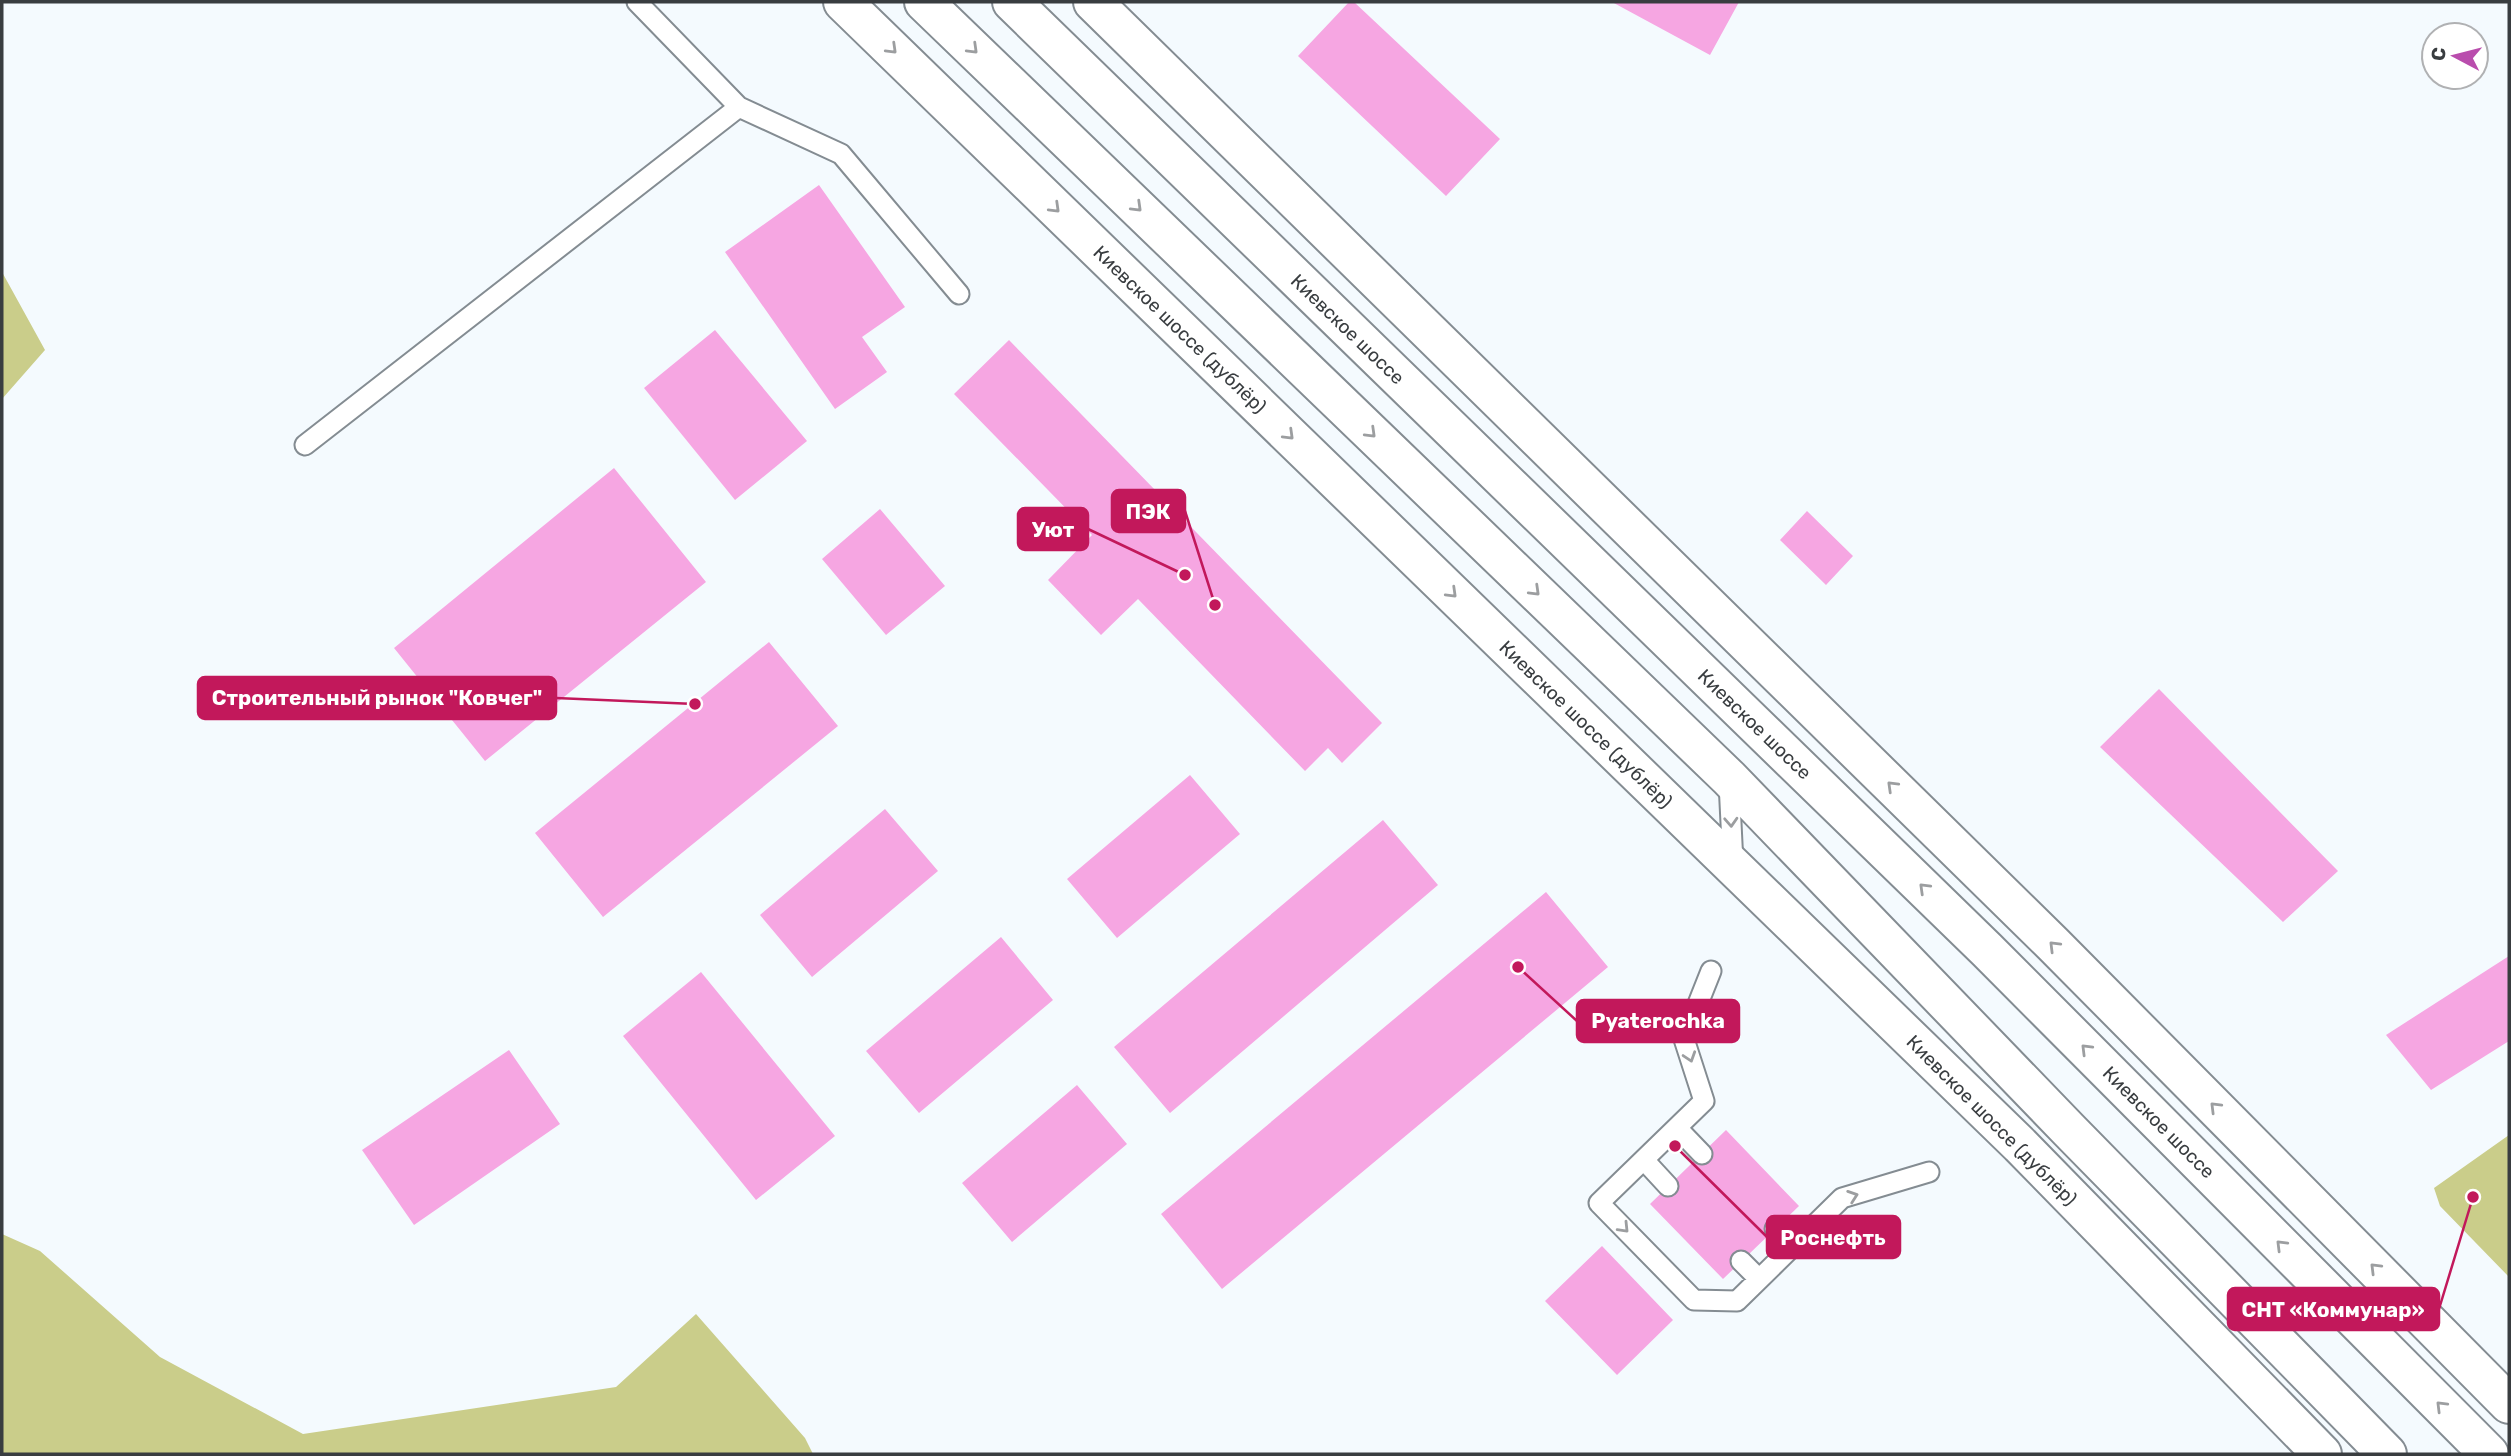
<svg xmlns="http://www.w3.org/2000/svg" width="2511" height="1456" viewBox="0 0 2511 1456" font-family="Rubik,sans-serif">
<rect width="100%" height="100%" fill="#f4fafe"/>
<path fill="#cacd8a" d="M2,272L45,350L2,399Z
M2509,1135V1277L2440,1206L2434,1188Z
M2,1234L40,1251L160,1357L303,1434L616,1387L696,1314L805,1438L813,1454H2Z"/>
<path fill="#f6a6e2" d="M1349,2H1354L1500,139L1446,196L1298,56Z
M1612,2H1739L1710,55Z
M819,185L905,307L862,337L887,372L835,409L725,252Z
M715,330L807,441L735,500L644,388Z
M1009,340L1382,723L1342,763L1328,748L1305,771L1138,599L1101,635L1048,580L1092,535L954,394Z
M614,468L706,582L485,761L394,648Z
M880,509L945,586L886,635L822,559Z
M1807,511L1853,556L1826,585L1780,540Z
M769,642L838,726L603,917L535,833Z
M2159,689L2338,871L2283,922L2100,747Z
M1190,775L1240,834L1117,938L1067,879Z
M885,809L938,871L812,977L760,915Z
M1383,820L1438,885L1170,1113L1114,1047Z
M1546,892L1608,967L1222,1289L1161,1214Z
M1001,937L1053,1000L919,1113L866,1051Z
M2509,956V1041L2431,1090L2386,1035Z
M701,972L835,1136L756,1200L623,1036Z
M509,1050L560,1124L414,1225L362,1150Z
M1077,1085L1127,1144L1012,1242L962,1183Z
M1726,1130L1799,1206L1723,1279L1650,1204Z
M1602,1246L1673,1320L1617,1375L1545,1301Z"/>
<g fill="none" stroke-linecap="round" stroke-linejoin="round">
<g stroke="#848c92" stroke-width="23">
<path id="lane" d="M637,2L739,107L841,154L959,294
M305,445L739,107
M1729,782L1733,864
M1711,971L1684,1039L1704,1101L1599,1203L1694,1300L1737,1301L1842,1198L1929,1172
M1677,1128L1702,1154
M1644,1160L1668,1186
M1775,1229L1792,1247
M1741,1261L1759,1279"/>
</g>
<g stroke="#848c92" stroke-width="42">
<path id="secondary" d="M843,2L2020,1145L2322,1454
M1093,2L2053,944L2509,1404"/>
</g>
<g stroke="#848c92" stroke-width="42">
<path id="highway" d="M924,2L1729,778L2069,1130L2387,1454
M1012,2L1987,950L2489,1454"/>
</g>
<use href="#lane" stroke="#fff" stroke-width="19"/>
<use href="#secondary" stroke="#fff" stroke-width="38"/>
<use href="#highway" stroke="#fff" stroke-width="38"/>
</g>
<defs><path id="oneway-chevron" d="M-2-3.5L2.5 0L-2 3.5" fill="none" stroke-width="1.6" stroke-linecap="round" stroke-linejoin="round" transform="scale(1.75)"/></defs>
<g stroke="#9c9ea0">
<use href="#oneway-chevron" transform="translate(892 49) rotate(44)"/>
<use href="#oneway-chevron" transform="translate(973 49) rotate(44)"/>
<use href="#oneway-chevron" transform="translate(1137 207) rotate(44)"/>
<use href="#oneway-chevron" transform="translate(1055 208) rotate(44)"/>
<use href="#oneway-chevron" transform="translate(1371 433) rotate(44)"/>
<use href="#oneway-chevron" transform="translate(1289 435) rotate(44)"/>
<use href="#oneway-chevron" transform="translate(1535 591) rotate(44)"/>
<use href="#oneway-chevron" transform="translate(1452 593) rotate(44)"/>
<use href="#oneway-chevron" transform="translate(1892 786) rotate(-136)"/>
<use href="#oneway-chevron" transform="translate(1731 822) rotate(87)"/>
<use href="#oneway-chevron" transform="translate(1924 888) rotate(-136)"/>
<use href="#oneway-chevron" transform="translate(2054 946) rotate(-135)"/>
<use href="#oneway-chevron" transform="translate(2086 1049) rotate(-135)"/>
<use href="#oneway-chevron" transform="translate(1690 1057) rotate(72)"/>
<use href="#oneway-chevron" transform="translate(2215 1107) rotate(-135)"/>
<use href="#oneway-chevron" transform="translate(1853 1196) rotate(-19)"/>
<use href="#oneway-chevron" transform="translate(1624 1228) rotate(46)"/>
<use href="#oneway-chevron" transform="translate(2281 1245) rotate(-135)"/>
<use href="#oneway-chevron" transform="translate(2375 1268) rotate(-135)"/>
<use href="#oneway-chevron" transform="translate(2441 1406) rotate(-135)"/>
</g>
<g text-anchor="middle" stroke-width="5" stroke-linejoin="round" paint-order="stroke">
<g font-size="19" fill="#393d40" stroke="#fff">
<text transform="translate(1180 329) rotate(44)" y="7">Киевское шоссе (дублёр)</text>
<text transform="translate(1348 329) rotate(44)" y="7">Киевское шоссе</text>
<text transform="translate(1586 724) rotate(44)" y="7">Киевское шоссе (дублёр)</text>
<text transform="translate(1755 724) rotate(44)" y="7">Киевское шоссе</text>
<text transform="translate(1992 1120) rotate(45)" y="7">Киевское шоссе (дублёр)</text>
<text transform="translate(2159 1122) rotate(45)" y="7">Киевское шоссе</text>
</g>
</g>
<path fill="none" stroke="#c2185b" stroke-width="2.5" d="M1215 605L1185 511M1185 575L1088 529M695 704L556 698M1518 967L1577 1021M1675 1146L1767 1237M2473 1197L2439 1309"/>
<g fill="#c2185b" stroke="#fff" stroke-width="2.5">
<circle cx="1215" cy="605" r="7"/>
<circle cx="1185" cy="575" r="7"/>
<circle cx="695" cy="704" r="7"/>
<circle cx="1518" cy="967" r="7"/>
<circle cx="1675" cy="1146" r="7"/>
<circle cx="2473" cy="1197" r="7"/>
</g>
<g fill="#c2185b" stroke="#c2185b" stroke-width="2.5">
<rect x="1112" y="490" width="73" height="42" rx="7"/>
<rect x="1018" y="508" width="70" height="42" rx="7"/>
<rect x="198" y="677" width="358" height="42" rx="7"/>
<rect x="1577" y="1000" width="162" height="42" rx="7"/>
<rect x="1767" y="1216" width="133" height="42" rx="7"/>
<rect x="2228" y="1288" width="211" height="42" rx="7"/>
</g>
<g font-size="21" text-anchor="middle" font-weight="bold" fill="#fff">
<text x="1148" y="519">ПЭК</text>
<text x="1053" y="537">Уют</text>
<text x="377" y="705">Строительный рынок "Ковчег"</text>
<text x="1658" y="1028">Pyaterochka</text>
<text x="1833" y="1245">Роснефть</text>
<text x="2333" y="1317">СНТ «Коммунар»</text>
</g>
<rect width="2511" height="1456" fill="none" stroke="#393d40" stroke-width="7"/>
<g transform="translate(2455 56) rotate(277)"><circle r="33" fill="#ffffff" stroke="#b0b1b3" stroke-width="2"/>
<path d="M0-5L12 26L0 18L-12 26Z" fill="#b94dad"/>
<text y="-10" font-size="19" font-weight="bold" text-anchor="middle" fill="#393d40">С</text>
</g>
</svg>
